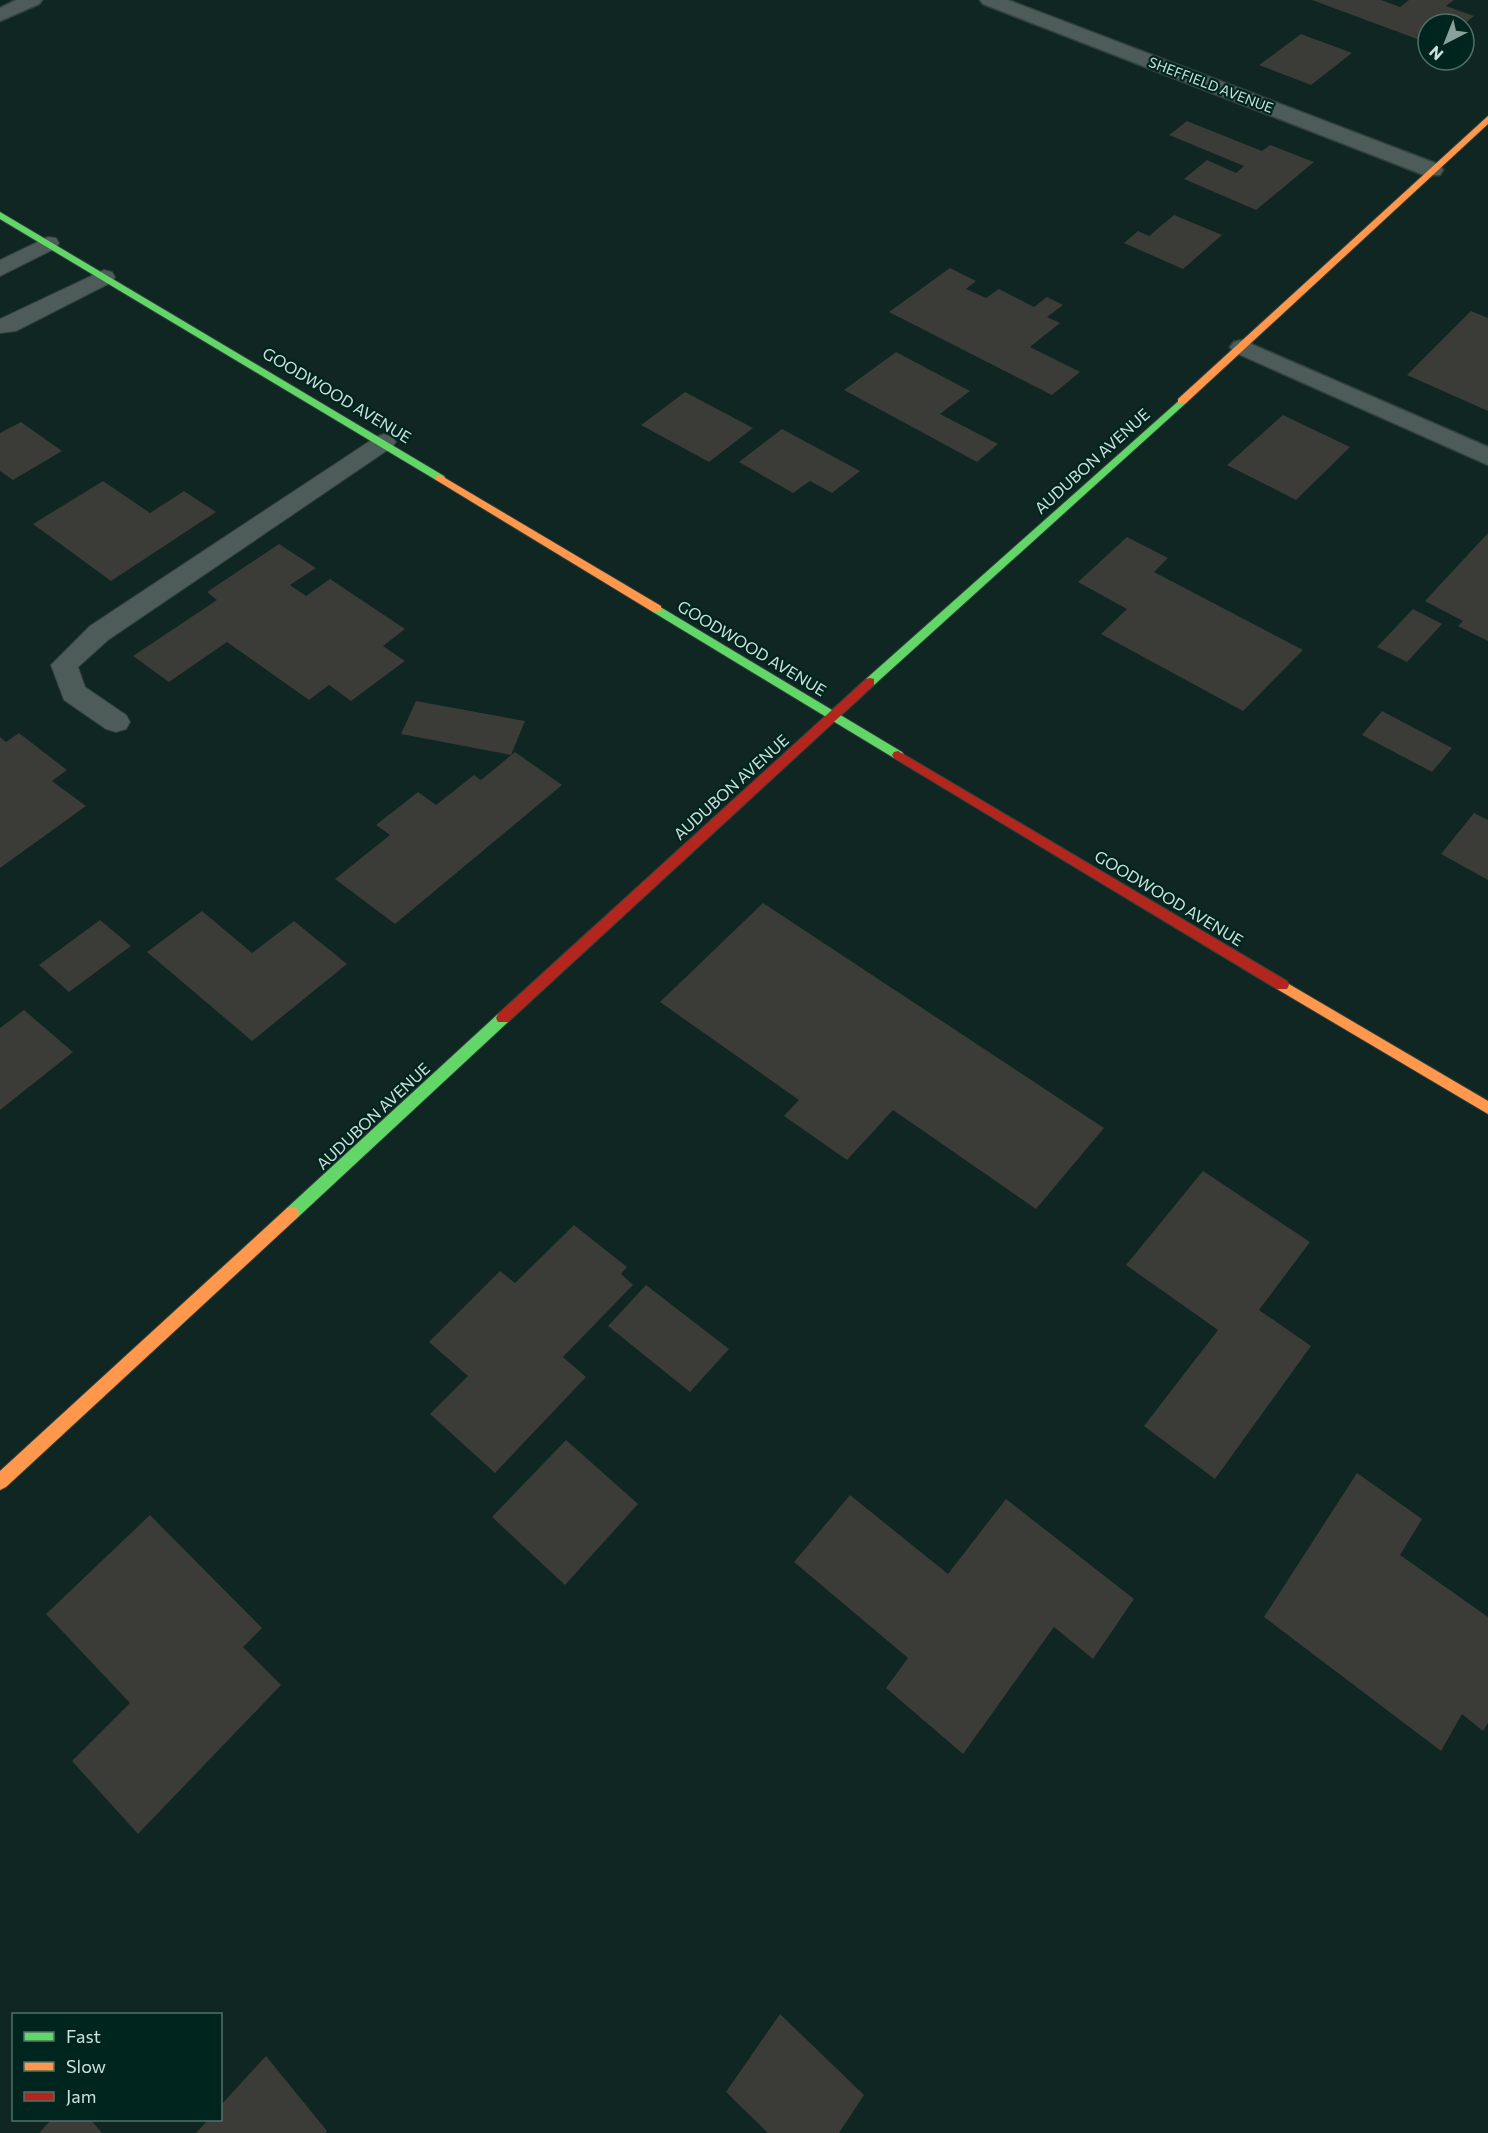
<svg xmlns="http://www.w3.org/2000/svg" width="1488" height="2133" viewBox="0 0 1488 2133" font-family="Commissioner,sans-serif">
<rect width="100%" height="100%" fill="#0f2622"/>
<path fill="#3b3b38" d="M1312,0H1381L1400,7L1409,0H1454L1446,6L1474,16L1464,24H1428V43Z
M1301,34L1352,53L1311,85L1259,65Z
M1187,121L1262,151L1270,145L1314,162L1256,210L1184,179L1207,160L1236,173L1244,166L1169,135Z
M1174,215L1222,235L1183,269L1124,243L1138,231L1149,236Z
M950,268L976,281L966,289L986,298L999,289L1034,307L1047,297L1063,305L1047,317L1060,323L1030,347L1080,372L1052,395L889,312Z
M1471,311L1488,318V411L1407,375Z
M896,352L970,391L940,414L998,444L977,462L844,390Z
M685,392L753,428L709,462L641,425Z
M1283,415L1350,447L1296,500L1227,465Z
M21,422L62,451L13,480L0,471V433Z
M782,429L860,471L832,493L810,481L793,493L739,462Z
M103,481L150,513L184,491L216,512L111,581L33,524Z
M1488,533V641L1458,626L1463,621L1425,601Z
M1127,537L1168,558L1154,572L1303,650L1243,711L1101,634L1127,609L1078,582Z
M279,544L316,568L290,585L306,596L330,579L405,629L383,646L405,661L351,701L329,685L309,700L227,642L169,682L133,656L217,600L207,592Z
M1413,609L1442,624L1407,662L1377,647Z
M416,701L525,721L511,755L401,734Z
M1382,711L1452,748L1432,772L1362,735Z
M19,733L67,770L52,781L86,806L0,868V737L6,742Z
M515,752L562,785L395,924L335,879L390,835L376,825L418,792L436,805L474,775L481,780Z
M1474,813L1488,820V880L1441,854Z
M763,903L1104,1128L1036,1209L893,1110L847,1160L784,1116L799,1100L660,1002Z
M202,911L252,953L294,921L347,964L252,1041L147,952Z
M100,920L131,946L69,992L39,965Z
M24,1010L73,1052L0,1110V1028Z
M1203,1171L1310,1242L1259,1310L1311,1346L1215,1479L1144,1426L1218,1330L1126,1265Z
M574,1225L627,1267L621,1274L633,1285L563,1357L586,1377L495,1473L430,1414L468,1376L429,1342L500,1271L515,1283Z
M646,1285L729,1349L690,1392L608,1326Z
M566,1440L638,1504L565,1585L492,1517Z
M1357,1473L1422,1519L1400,1555L1488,1617V1723L1483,1731L1462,1714L1441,1751L1264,1617Z
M850,1495L948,1574L1006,1499L1134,1599L1093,1659L1054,1627L963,1754L886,1688L908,1658L794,1562Z
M150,1515L262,1628L243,1647L281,1685L138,1834L72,1761L130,1703L46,1614Z
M780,2014L864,2095L839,2133H768L726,2092Z
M266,2056L327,2131L325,2133H196L208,2120H220V2106Z
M51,2120H91L102,2133H39Z"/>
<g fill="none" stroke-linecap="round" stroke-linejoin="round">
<g stroke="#32413d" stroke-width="2">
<path id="lane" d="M48,237L56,238L59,243L56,248L0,276V260Z
M104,270L112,272L115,277L112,282L16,331L0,333V319Z
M384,434L392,437L396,442L392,447L108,640L78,667L85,687L126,715L130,722L126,729L116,732L106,729L64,700L51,665L90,626L376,437Z"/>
</g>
<g stroke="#32413d" stroke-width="3">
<path id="street" d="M16,0H42L39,4L0,21V8Z
M980,0H1008L1440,165L1443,170L1440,175H1424L983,4Z
M1242,340L1488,447V465L1234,352L1230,347L1234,342Z"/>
</g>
<g stroke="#32413d" stroke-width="2">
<path id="fast" d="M0,212L444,476L445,478L444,480H436L0,219Z
M1182,398L1187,401L1186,403L874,685H866V679Z
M657,605L902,752L904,755L902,758H894L653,612V606Z
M503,1012L508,1014L510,1018L508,1022L297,1218L292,1219L287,1218L285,1213L287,1208L498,1014Z"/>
</g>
<g stroke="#32413d" stroke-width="2">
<path id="slow" d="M1488,116V124L1186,403H1178V399Z
M440,475L661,606V612H653L436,480V476Z
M1282,980L1488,1101V1114L1277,989L1275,985L1277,981Z
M292,1207L297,1208L299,1213L297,1218L6,1487L0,1490V1471L287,1208Z"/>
</g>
<g stroke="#32413d" stroke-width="2">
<path id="jam" d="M870,678L874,679V685L508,1022H498L496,1018L498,1014L866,679Z
M898,751L1287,981L1289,985L1287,989H1277L894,758L892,755L894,752Z"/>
</g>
<use href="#lane" fill="#4e5c59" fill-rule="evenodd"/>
<use href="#street" fill="#4e5c59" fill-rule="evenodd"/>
<use href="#fast" fill="#63d668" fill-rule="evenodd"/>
<use href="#slow" fill="#ff974d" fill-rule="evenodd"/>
<use href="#jam" fill="#b3261e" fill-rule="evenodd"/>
</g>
<g text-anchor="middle" stroke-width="4.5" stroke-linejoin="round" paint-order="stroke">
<g font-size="14" fill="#cce1db" stroke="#00251e">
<text transform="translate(1211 85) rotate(21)" y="5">SHEFFIELD AVENUE</text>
</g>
<g font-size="16" fill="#cce1db" stroke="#00251e">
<text transform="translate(337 395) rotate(31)" y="6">GOODWOOD AVENUE</text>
<text transform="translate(1092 461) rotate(-42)" y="6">AUDUBON AVENUE</text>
<text transform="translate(752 648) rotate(31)" y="6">GOODWOOD AVENUE</text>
<text transform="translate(731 787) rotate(-42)" y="6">AUDUBON AVENUE</text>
<text transform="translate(1169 898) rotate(31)" y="6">GOODWOOD AVENUE</text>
<text transform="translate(373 1116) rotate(-43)" y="6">AUDUBON AVENUE</text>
</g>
</g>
<rect x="12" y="2013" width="210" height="108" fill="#00251e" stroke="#52706a" stroke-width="1.5"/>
<rect x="24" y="2032" width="30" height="9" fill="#63d668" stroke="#52706a" stroke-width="1.5"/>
<text x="66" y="2043" font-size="18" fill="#cce1db">Fast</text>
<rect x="24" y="2062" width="30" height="9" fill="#ff974d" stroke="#52706a" stroke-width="1.5"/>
<text x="66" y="2073" font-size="18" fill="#cce1db">Slow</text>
<rect x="24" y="2092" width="30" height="9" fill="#b3261e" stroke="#52706a" stroke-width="1.5"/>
<text x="66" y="2103" font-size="18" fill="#cce1db">Jam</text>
<g transform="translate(1446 42) rotate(222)"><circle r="28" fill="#00251e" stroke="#52706a" stroke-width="1.5"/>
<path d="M0-4.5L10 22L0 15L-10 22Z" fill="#8aa09a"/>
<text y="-9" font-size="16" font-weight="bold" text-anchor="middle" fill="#cce1db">N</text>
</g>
</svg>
